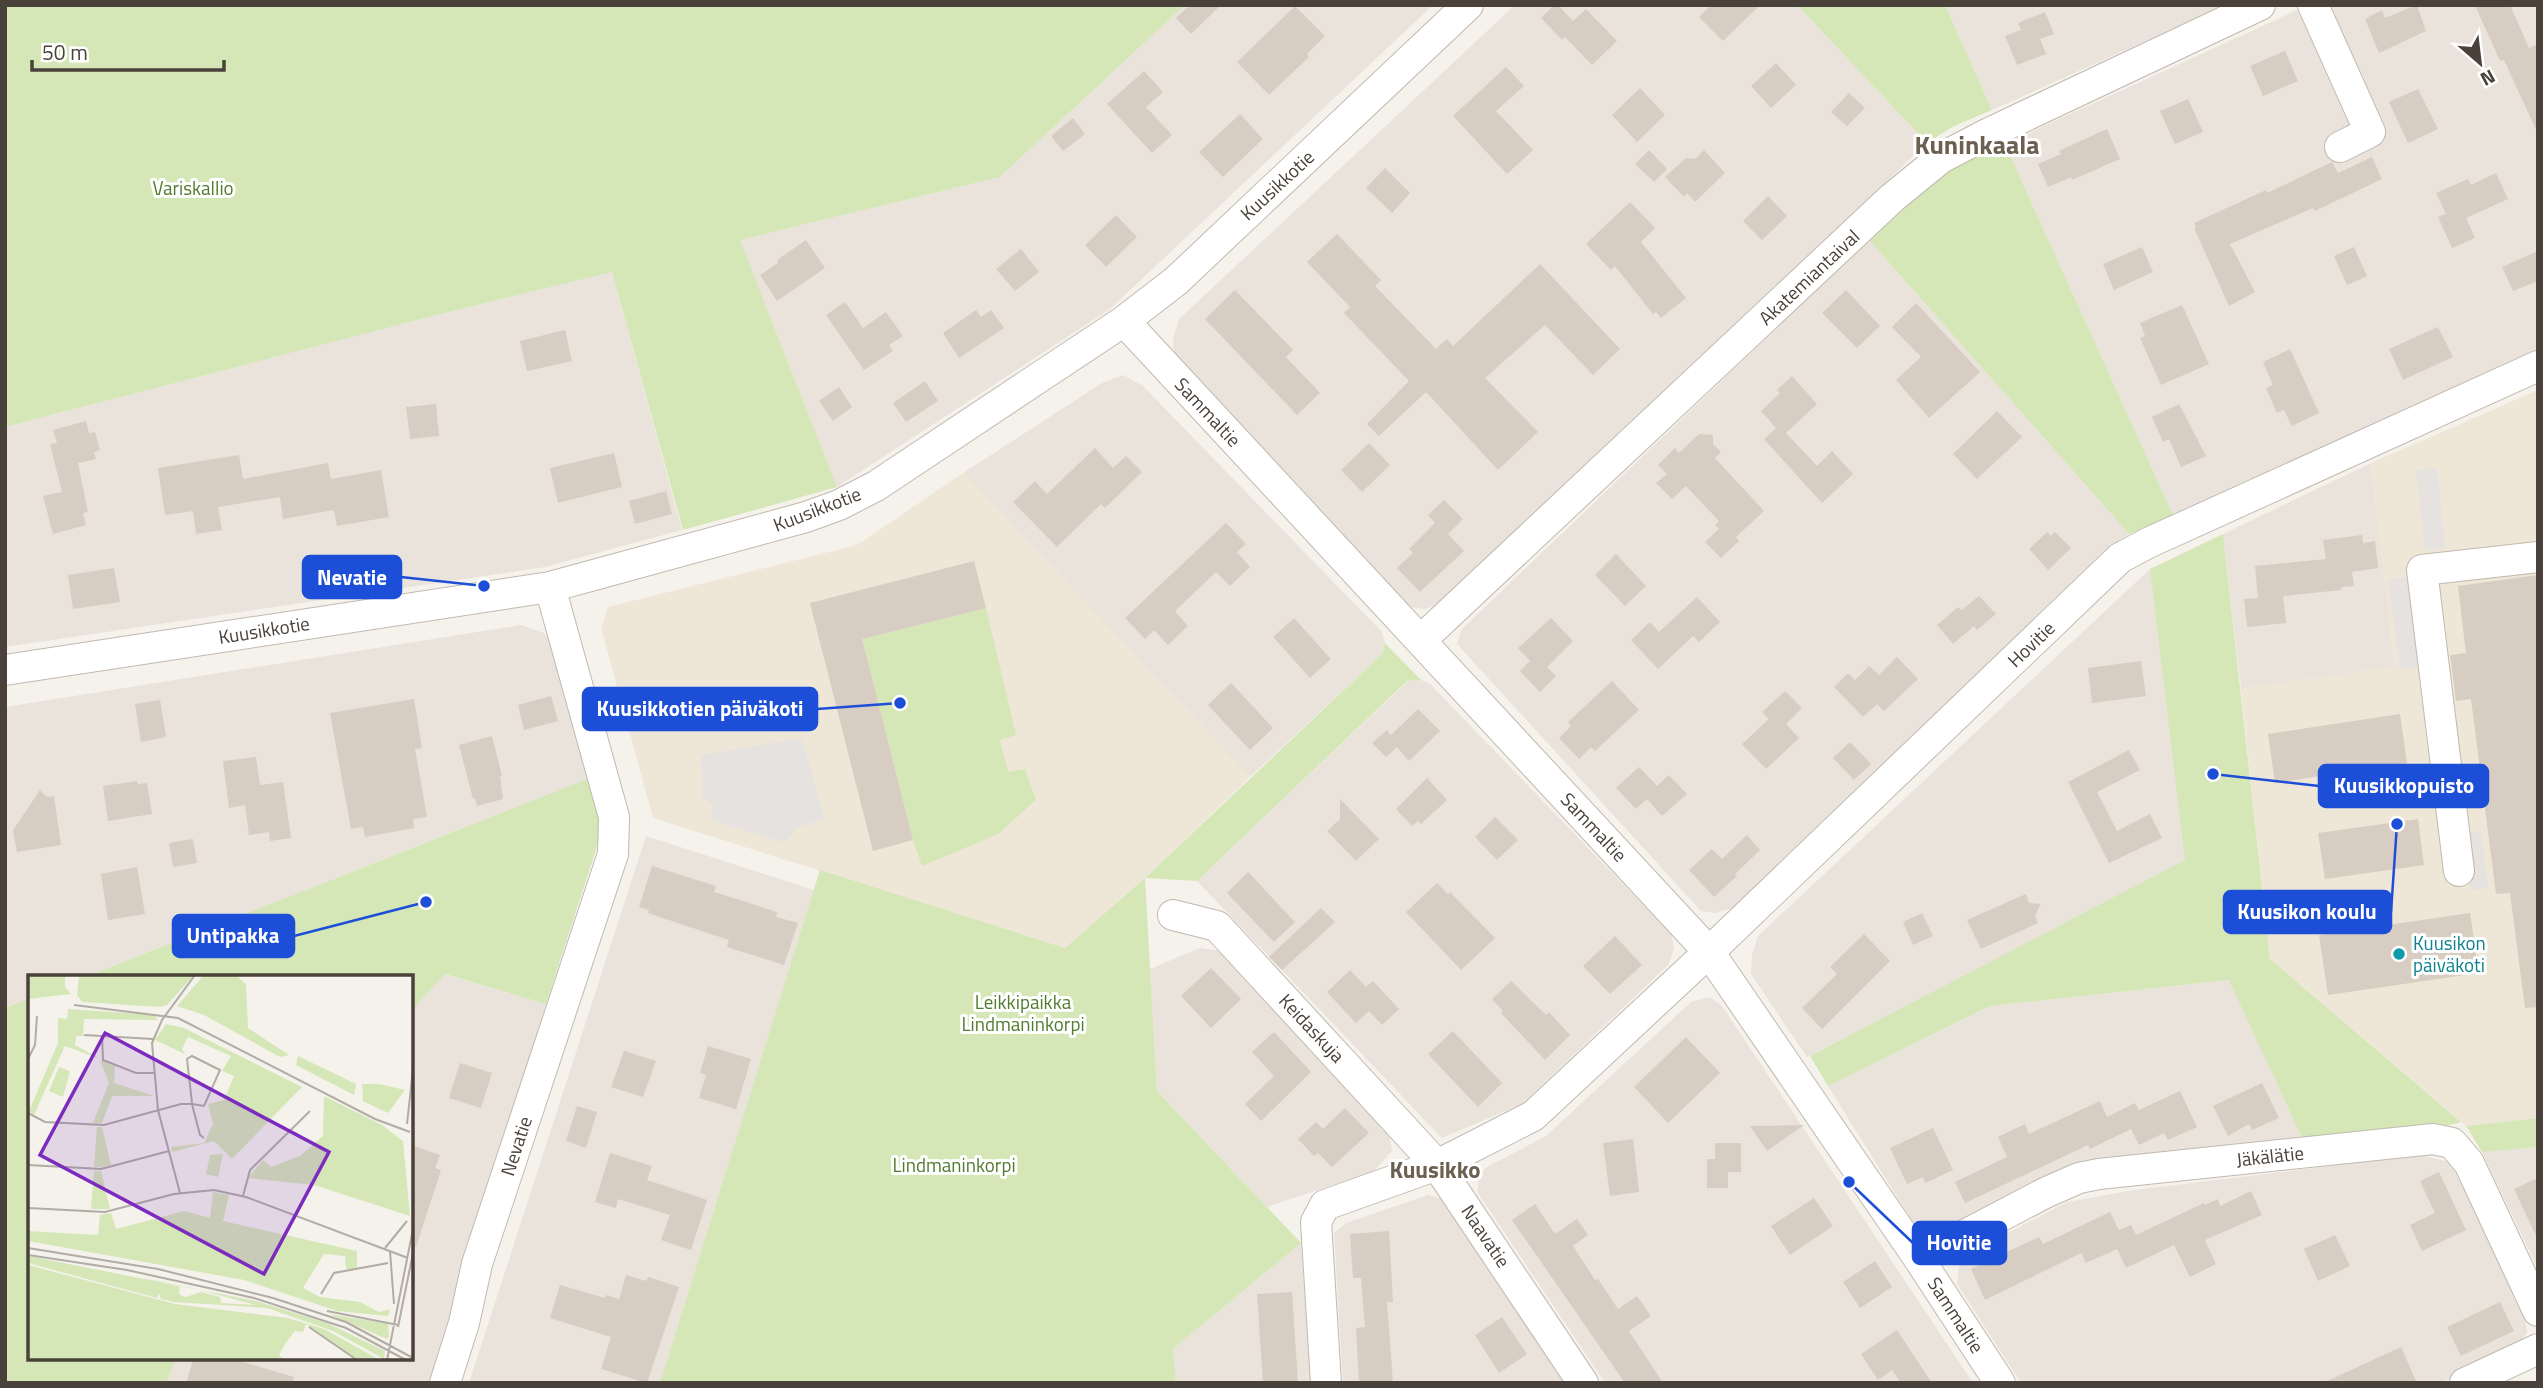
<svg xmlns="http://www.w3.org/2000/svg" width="2543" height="1388" viewBox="0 0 2543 1388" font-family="'Titillium Web',sans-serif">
<rect width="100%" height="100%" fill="#f5f2ec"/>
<path fill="#e9e3db" d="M1185,5H1433L1110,309L837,487L740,240L1000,177Z
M1515,5H1797L1927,143L1440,604L1425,609L1409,607L1174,357L1173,340L1179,319Z
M1945,5H2226L1992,110Z
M2308,5H2538V355L2173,515L2005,144Z
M1869,240L2129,534L2108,547L1733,908L1715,913L1701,911L1457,644L1462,629Z
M612,272L682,530L545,567L5,647V427L441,314Z
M1123,375L1143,386L1382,632L1385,643L1382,654L1250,777L963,473L1102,383Z
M2371,463L2395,667L2241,689L2223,534Z
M2150,569L2186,860L1973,973L1807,1057L1751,974L1752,955L1758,936Z
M521,625L544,633L556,650L590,778L85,977H30V998L5,1008V707Z
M1421,680L1430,684L1671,934L1674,948L1669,964L1522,1104L1442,1138L1197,881L1408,681Z
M646,836L814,890L660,1383H469Z
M1200,948L1221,951L1388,1128L1392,1151L1374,1171L1267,1207L1157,1091L1150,969Z
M444,974L546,1004L429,1383H166L176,1358H411V1011Z
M2230,980L2303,1140L2135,1155L1935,1235L1916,1227L1828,1086L1990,1006Z
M1710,997L1722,1006L1973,1383H1605L1478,1193V1175L1489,1166L1546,1136L1691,1002Z
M2538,1147V1269L2482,1152Z
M2420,1155L2450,1162L2524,1307L2527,1333L2517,1346L2441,1383H2021L1957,1284L1959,1266L1968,1254L2067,1202L2134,1190Z
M1428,1195L1440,1198L1565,1383H1343L1334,1233L1346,1223Z
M1301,1243L1311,1383H1176L1173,1349Z"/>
<path fill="#eee6d7" d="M2538,390V1118L2466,1126L2270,959L2241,689L2395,667L2371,463Z
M963,473L1250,777L1145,878L1065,948L653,818L601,628L608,607L857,545Z"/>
<path fill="#d5e7b7" d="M5,5H1185L1000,177L740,240L837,487L683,530L612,272L441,314L5,427Z
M1797,5H1945L1992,110L1954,126L1927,143Z
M2005,144L2173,515L2129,534L1869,240L1940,177L1968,159Z
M2223,534L2270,959L2461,1122L2439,1128L2303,1140L2229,980L1990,1006L1828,1086L1810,1056L2185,860L2150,569Z
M986,608L1016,735L1000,740L1008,772L1025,769L1036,800L998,834L922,866L913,840L862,639Z
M1385,643L1421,680L1407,681L1197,881L1145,878L1157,1091L1301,1243L1173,1349L1176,1383H660L820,870L1065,948L1145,878L1382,654Z
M590,778L602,831L546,1004L445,974L411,1011V977H85Z
M30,998V1358H176L166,1383H5V1008Z
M2538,1118V1147L2482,1152L2466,1126Z"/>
<path fill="#e5e2e0" d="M2437,468L2445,548L2425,550L2416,470Z
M2409,577L2420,666L2400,669L2388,579Z
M802,738L824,818L796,829L785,843L712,820V804L702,798L701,755Z
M2481,831L2488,888L2470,890L2463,833Z"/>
<path fill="#d7cdc2" d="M1190,5H1221L1191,34L1176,18Z
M1554,5H1558L1573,21L1586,9L1617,41L1592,65L1565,37L1562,40L1541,18Z
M1711,5H1760L1723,41L1699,17Z
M2417,5L2426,31L2379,53L2365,19L2382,10L2385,18Z
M2475,5H2510L2529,48L2538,44V134L2504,60L2500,61Z
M1295,6L1325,36L1307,54L1309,57L1269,95L1237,62Z
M2045,12L2054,34L2040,39L2046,54L2017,65L2005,36L2021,30L2018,23Z
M2285,51L2298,81L2263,96L2250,66Z
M1776,63L1796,85L1771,108L1751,86Z
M1506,67L1524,86L1496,111L1533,150L1507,174L1453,116Z
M1144,71L1163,92L1146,107L1172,135L1152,153L1107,104Z
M1640,88L1665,115L1637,142L1612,115Z
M2418,89L2438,129L2408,143L2389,102Z
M1849,93L1865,108L1847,126L1831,112Z
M2188,99L2203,132L2175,144L2160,111Z
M1240,114L1263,139L1223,177L1199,152Z
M1073,118L1085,134L1063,151L1051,136Z
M2107,129L2120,159L2072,180L2071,177L2048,187L2038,164L2061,154L2059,151Z
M1649,150L1667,169L1654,182L1635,164Z
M1704,150L1725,173L1695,202L1687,193L1684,197L1665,177L1686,158L1695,159Z
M2372,157L2382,179L2315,211L2313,208L2230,244L2255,292L2229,306L2194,228L2196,227L2194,223L2266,190L2267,193L2332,162L2338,173Z
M1385,168L1410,193L1392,213L1366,188Z
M2496,173L2508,199L2466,218L2475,238L2452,248L2438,217L2446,214L2436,193L2468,179L2471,185Z
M1768,196L1787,216L1762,240L1743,221Z
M1630,202L1655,228L1641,242L1686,298L1661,318L1656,312L1653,314L1615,266L1611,270L1586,244Z
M1116,215L1137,237L1106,267L1085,245Z
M1337,234L1381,280L1375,286L1436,349L1447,339L1453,346L1540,264L1620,349L1593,375L1545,325L1485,378L1538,432L1498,470L1426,392L1379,436L1367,424L1409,381L1344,313L1350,307L1307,262Z
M806,240L825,268L777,301L760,275L778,263L777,260Z
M2142,247L2153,272L2114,290L2103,264Z
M2354,247L2367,276L2347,285L2334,256Z
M1021,249L1039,272L1015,291L996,269Z
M2538,251V281L2513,291L2502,267Z
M1235,290L1293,350L1286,357L1320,393L1297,415L1205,319Z
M1846,290L1880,326L1857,348L1822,313Z
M845,302L863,328L886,312L903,336L889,345L893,351L864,370L826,315Z
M1916,303L1980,372L1929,418L1896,380L1921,357L1892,327Z
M2182,305L2209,364L2161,385L2140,338L2145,336L2140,323Z
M976,310L981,317L991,310L1004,328L959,358L943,333Z
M2438,327L2453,357L2403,380L2389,349Z
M565,330L572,361L527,371L520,341Z
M2290,349L2319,413L2292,426L2284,410L2277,413L2266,388L2273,385L2263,362Z
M1792,376L1817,404L1786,433L1817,466L1832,451L1853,474L1822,503L1764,439L1776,428L1761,411L1780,393L1777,390Z
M925,381L938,401L906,422L893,403Z
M839,387L852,407L833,421L819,401Z
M436,404L439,436L410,439L406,407Z
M2179,404L2206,456L2181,467L2169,439L2163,442L2152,417Z
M1997,411L2022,437L1977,479L1953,454Z
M86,421L89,433L95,432L100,450L94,452L96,459L78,463L88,512L83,513L86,525L53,534L43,496L62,492L50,444L57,443L53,430Z
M1699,434L1713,435V444L1721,452L1715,458L1764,511L1736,537L1739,541L1721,558L1705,542L1719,529L1715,525L1719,521L1686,486L1672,499L1656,483L1667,474L1658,465L1675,448L1679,453Z
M1369,443L1390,465L1362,492L1341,470Z
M1095,448L1113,468L1126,456L1142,472L1105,508L1101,504L1057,547L1013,502L1035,481L1047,494Z
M614,453L622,487L558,503L550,468Z
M239,455L243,479L328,463L331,479L381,470L389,517L337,526L334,510L283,519L280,497L218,507L222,530L196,534L193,511L165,515L158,468Z
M666,491L672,514L635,524L629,501Z
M1444,500L1463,519L1448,534L1464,551L1420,592L1397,568L1413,553L1409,549L1435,523L1428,515Z
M1226,523L1246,544L1237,552L1250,567L1230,586L1216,572L1175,611L1188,626L1168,645L1154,630L1145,639L1125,618Z
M2047,532L2051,536L2055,532L2071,548L2048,570L2029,549Z
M2362,535L2363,543L2375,541L2378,568L2352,572L2354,586L2341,587V590L2283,596L2286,623L2247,627L2244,599L2258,598L2255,566L2326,559L2323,540Z
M1616,554L1646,586L1625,606L1595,575Z
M974,561L986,608L862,639L913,840L873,851L810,603Z
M114,568L120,602L73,609L68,575Z
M2538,575V1007L2525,1008L2510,893L2496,894L2471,699L2456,701L2450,655L2466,653L2458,586Z
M1979,596L1996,614L1977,630L1974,626L1953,644L1937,625L1958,607L1962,610Z
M1697,597L1720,622L1699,642L1693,636L1658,669L1631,640L1650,622L1659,632Z
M1294,618L1331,659L1310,678L1273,637Z
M1551,618L1573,641L1547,667L1556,676L1540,692L1520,671L1530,661L1518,648Z
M1897,657L1918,679L1884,711L1877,704L1863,717L1834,687L1848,673L1855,680L1869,666L1879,675Z
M2141,661L2146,696L2092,703L2088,668Z
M1612,681L1639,710L1595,751L1591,747L1579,759L1559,738L1571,726L1568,722Z
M1231,683L1273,728L1250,750L1208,705Z
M1785,691L1802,708L1786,724L1799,738L1766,769L1742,744L1769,719L1762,712Z
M551,696L558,721L524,730L518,705Z
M414,699L422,748L415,749L427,817L413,819L414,828L365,837L363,827L351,829L330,713Z
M160,700L166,737L141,742L135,704Z
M1418,709L1440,731L1409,761L1397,747L1386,757L1372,743L1387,730L1391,735Z
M2400,714L2407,763L2275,783L2268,734Z
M492,736L502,776H500L503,799L477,806L475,798L473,799L459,745Z
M1850,742L1871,764L1854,780L1833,758Z
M2129,750L2140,770L2097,792L2117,831L2150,814L2162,838L2109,863L2068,782Z
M256,757L260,785L283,782L291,838L270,841L269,832L249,835L245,805L229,808L223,761Z
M1639,767L1657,786L1669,775L1687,794L1662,816L1647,799L1636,809L1616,788Z
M1427,778L1447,800L1421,824L1418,821L1412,826L1396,809Z
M137,781L138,784L147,783L152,814L108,821L103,786Z
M40,790L47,797L54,796L61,845L17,852L13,830Z
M1340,799L1379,839L1356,861L1327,831L1340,819Z
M1495,817L1518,840L1497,860L1475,837Z
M2418,819L2424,865L2325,879L2318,833Z
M1747,835L1760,850L1735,874L1737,876L1714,897L1689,870L1712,849L1722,859Z
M193,839L197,863L173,867L169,843Z
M652,866L716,886L714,892L777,912L776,917L798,923L784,965L727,947L729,940L648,913L649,910L639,907Z
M137,867L145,914L108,920L101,874Z
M1248,872L1295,922L1274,942L1227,893Z
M1437,883L1448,894L1450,892L1495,938L1461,970L1406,912Z
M2026,894L2029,903L2041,904L2035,915L2038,923L1981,949L1967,920Z
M1321,908L1335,922L1282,970L1269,957Z
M1922,913L1933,936L1913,945L1903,922Z
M2470,913L2479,973L2328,995L2319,935Z
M1864,934L1890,961L1822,1029L1802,1008L1837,974L1830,967Z
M1615,936L1642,965L1610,994L1583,966Z
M1211,968L1241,999L1211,1028L1181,996Z
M1350,970L1366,987L1373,981L1399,1009L1382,1025L1369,1011L1356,1023L1327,992Z
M1511,981L1546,1015L1549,1012L1570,1035L1545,1060L1501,1013L1503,1011L1492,999Z
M1453,1031L1502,1083L1478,1107L1428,1054Z
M1274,1032L1311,1072L1261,1121L1245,1104L1274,1076L1252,1052Z
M1686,1037L1720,1073L1668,1123L1634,1087Z
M708,1046L751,1059L736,1109L699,1098L706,1075L700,1073Z
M624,1051L656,1061L643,1097L611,1087Z
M460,1063L492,1073L481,1108L449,1098Z
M2262,1083L2279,1118L2252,1130L2249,1124L2228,1136L2213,1106Z
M2180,1091L2197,1127L2168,1140L2164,1133L2139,1145L2131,1129L2090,1149L2088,1145L1965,1203L1955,1182L2007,1157L1998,1137L2025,1124L2029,1134L2100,1101L2107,1117L2135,1103L2139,1110Z
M577,1106L597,1112L586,1148L566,1141Z
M1345,1108L1369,1133L1332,1167L1318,1153L1314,1156L1298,1139L1316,1122L1323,1129Z
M1804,1125L1767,1151L1750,1126Z
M1933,1128L1953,1170L1925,1183L1923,1177L1907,1184L1890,1148Z
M1633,1139L1639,1192L1610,1196L1603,1143Z
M1715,1143H1741V1172H1728V1188H1707V1159H1715Z
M411,1145L440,1155L435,1168L441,1170L416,1247H411Z
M610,1153L652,1166L647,1180L707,1200L691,1250L661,1240L670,1215L618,1199L616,1208L595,1202Z
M2439,1172L2466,1230L2422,1251L2410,1225L2435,1213L2420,1181Z
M2538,1178V1240L2514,1189Z
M2251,1191L2262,1215L2205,1240L2216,1264L2190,1277L2174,1245L2126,1268L2117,1249L2086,1263L2081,1253L1985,1300L1971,1269L2039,1237L2043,1244L2110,1212L2119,1230L2131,1225L2136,1235L2204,1203L2205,1205L2218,1199L2220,1206Z
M1814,1198L1833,1226L1790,1255L1771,1226Z
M1535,1204L1555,1234L1577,1219L1588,1235L1573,1246L1595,1280L1598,1279L1618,1309L1637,1296L1651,1316L1629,1331L1663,1383H1625L1512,1220Z
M1389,1231L1393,1302H1387L1393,1383H1359L1356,1328L1365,1327L1361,1278H1353L1350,1234Z
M2335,1235L2350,1266L2318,1281L2304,1249Z
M1875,1261L1892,1287L1860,1308L1843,1282Z
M626,1275L646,1281L648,1277L679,1287L647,1383L601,1369L611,1337L550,1318L560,1285L605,1298L606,1295L619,1299Z
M1292,1292L1298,1383H1263L1257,1294Z
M2500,1302L2514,1331L2461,1356L2447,1327Z
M1502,1317L1527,1354L1499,1373L1475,1335Z
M1897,1330L1932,1383H1901L1892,1370L1878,1380L1861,1354Z
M2401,1347L2417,1383H2323Z
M194,1358H230L294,1377L293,1383H186Z"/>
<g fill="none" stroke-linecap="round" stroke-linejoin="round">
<g stroke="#c1b9af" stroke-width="32">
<path id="minor" d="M2313,5L2370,132L2340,147
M1124,321L1709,952L1919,1259L2000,1383
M1421,640L1892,198L1941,158L1987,134L2260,5
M5,670L550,587L806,517L839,505L876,486L1124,321L1176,281L1468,5
M2459,871L2422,570L2538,557
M1173,915L1217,926L1437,1165L1583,1383
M1919,1259L2047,1192L2079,1178L2099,1174L2433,1139L2452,1143L2469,1163L2538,1311
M445,1383L464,1323L477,1264L613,854L614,817L550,587
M1326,1383L1316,1222L1325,1205L1437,1165L1533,1116L1709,952L2120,558L2148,543L2538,366
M2465,1383L2538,1349"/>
</g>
<use href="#minor" stroke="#fff" stroke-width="30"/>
</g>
<circle fill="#0f9aa8" stroke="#fff" stroke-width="2.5" cx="2399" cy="954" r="7"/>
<g text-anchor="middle" stroke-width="6" stroke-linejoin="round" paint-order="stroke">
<g font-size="19" fill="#4a423a" stroke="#fff">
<text transform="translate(1277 185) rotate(-43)" y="7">Kuusikkotie</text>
<text transform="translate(1809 277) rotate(-43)" y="7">Akatemiantaival</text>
<text transform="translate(1208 412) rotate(47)" y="7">Sammaltie</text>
<text transform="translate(817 509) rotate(-21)" y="7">Kuusikkotie</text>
<text transform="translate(264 630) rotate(-9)" y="7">Kuusikkotie</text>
<text transform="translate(2031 644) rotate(-44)" y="7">Hovitie</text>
<text transform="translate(1594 827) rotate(47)" y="7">Sammaltie</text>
<text transform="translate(1312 1028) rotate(47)" y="7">Keidaskuja</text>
<text transform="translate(516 1146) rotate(-72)" y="7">Nevatie</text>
<text transform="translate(2270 1156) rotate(-6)" y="7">Jäkälätie</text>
<text transform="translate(1486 1236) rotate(56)" y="7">Naavatie</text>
<text transform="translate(1956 1315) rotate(57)" y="7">Sammaltie</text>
</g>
<g font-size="19" fill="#517b2e" stroke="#fff">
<text x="193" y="195">Variskallio</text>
<text x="1023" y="1009">Leikkipaikka<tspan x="1023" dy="22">Lindmaninkorpi</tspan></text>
<text x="954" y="1172">Lindmaninkorpi</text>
</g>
<g font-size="19" fill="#0d838f" stroke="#fff" text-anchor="start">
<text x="2413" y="950">Kuusikon<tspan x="2413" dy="22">päiväkoti</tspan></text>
</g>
<g font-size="23" font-weight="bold" fill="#6c6051" stroke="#fff">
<text x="1435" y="1178">Kuusikko</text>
</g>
<g font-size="26" font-weight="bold" fill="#6c6051" stroke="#fff">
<text x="1977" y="154">Kuninkaala</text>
</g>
</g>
<g transform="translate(28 975)">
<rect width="385" height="385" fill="#f5f2ec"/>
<path d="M0,0H37V12L43,19L0,24ZM51,0H166L139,30L132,32L54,27L49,20ZM176,0H208L218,9L220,53L261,80L252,82L176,40L149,31ZM40,34L127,40L129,45L56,44L55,61H48L47,70L72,84L37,71L6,140L1,136L30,68V43L39,44ZM138,49L156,53L274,112L204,184L186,166L144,177L143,172L176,168L185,149L180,129L196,125L206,101L194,96L203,81L160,62L154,74L157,79L127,65ZM270,81L328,109L326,120L268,90ZM72,85L87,91L86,108L126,121H84L74,148H65L81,108ZM31,92L42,96L35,122L21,116ZM334,109H351L377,115L360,138L335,126ZM296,121L354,150L375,166L382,241L286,210L220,203L235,185L243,192L272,181L295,161ZM69,152H74L83,190L74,192H66ZM195,179L190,202L178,199L182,180ZM66,196H73L82,234H63ZM185,217L201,220L195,246L329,276V294H318L317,281L296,279L275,313L292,322L332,327L351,337L362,334L360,341L309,336L216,305L0,266V256L70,260L72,240L83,238L88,254L156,236L182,243ZM0,281L228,326L299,348L357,376L356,384L305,356L239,333L146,327L133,324L131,318L129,323L0,288ZM115,303L164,313L228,330L193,328L192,322L173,317L157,322L151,319L152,312ZM0,290L147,329L260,343L296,354L352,385H330L278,349L275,357L267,356L257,369L251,380L257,385H0ZM301,339L360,349L361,361L359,364Z" fill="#d5e7b7" fill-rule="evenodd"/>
<path fill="none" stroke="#b1aca5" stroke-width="2" d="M46,30L150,43L347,144L382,157M56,60L125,64M74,61L75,85L108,98H126M0,84L7,70L9,41M0,138L17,147L76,150L153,129H164L176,131L192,95L164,81L159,84L164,128V129L172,160L176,163M379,149L385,94M0,190L73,194L141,176M152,218L130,135L124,68L134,45L167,0M215,221L222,195L282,136M0,233L77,237L146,219L186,215L218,222L380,283M0,273L130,294L245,323L318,347L385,383M357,273L379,246M362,276L366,329M0,280L99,295L226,323L318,353L378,385M293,319L306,298L360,288M299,336L370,350M281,352L329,385M370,352L385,278M359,385L385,254"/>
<path fill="#7b2cbf" fill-opacity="0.15" stroke="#7b2cbf" stroke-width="3.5" d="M77,58L301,177L236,299L12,180Z"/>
<rect width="385" height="385" fill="none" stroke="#4a423a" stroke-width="3.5"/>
</g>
<path fill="none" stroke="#1d4ed8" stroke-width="2.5" d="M484 586L401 577M900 703L817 709M2213 774L2319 786M2397 824L2391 912M426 902L294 936M1849 1182L1913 1243"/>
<g fill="#1d4ed8" stroke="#fff" stroke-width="2.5">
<circle cx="484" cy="586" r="7"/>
<circle cx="900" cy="703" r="7"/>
<circle cx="2213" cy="774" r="7"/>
<circle cx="2397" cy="824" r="7"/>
<circle cx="426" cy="902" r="7"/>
<circle cx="1849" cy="1182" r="7"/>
</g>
<g fill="#1d4ed8" stroke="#1d4ed8" stroke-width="2.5">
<rect x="303" y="556" width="98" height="42" rx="7"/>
<rect x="583" y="688" width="234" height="42" rx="7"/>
<rect x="2319" y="765" width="169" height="42" rx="7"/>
<rect x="2224" y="891" width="167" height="42" rx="7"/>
<rect x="173" y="915" width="121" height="42" rx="7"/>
<rect x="1913" y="1222" width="93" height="42" rx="7"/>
</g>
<g font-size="21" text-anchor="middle" font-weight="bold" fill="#fff">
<text x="352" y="585">Nevatie</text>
<text x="700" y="716">Kuusikkotien päiväkoti</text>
<text x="2404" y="793">Kuusikkopuisto</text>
<text x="2307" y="919">Kuusikon koulu</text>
<text x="233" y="943">Untipakka</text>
<text x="1959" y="1250">Hovitie</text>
</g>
<rect width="2543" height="1388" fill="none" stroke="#4a423a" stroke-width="14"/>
<g transform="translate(2480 63) rotate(152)" stroke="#ffffff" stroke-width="5" paint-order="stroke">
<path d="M0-5L12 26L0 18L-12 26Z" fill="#4a423a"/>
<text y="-10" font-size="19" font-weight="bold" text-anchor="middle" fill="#4a423a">N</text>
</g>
<path d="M32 60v10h192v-10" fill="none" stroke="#4a423a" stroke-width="3.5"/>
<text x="42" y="60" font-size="21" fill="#4a423a" stroke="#ffffff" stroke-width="5" paint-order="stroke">50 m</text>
</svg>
